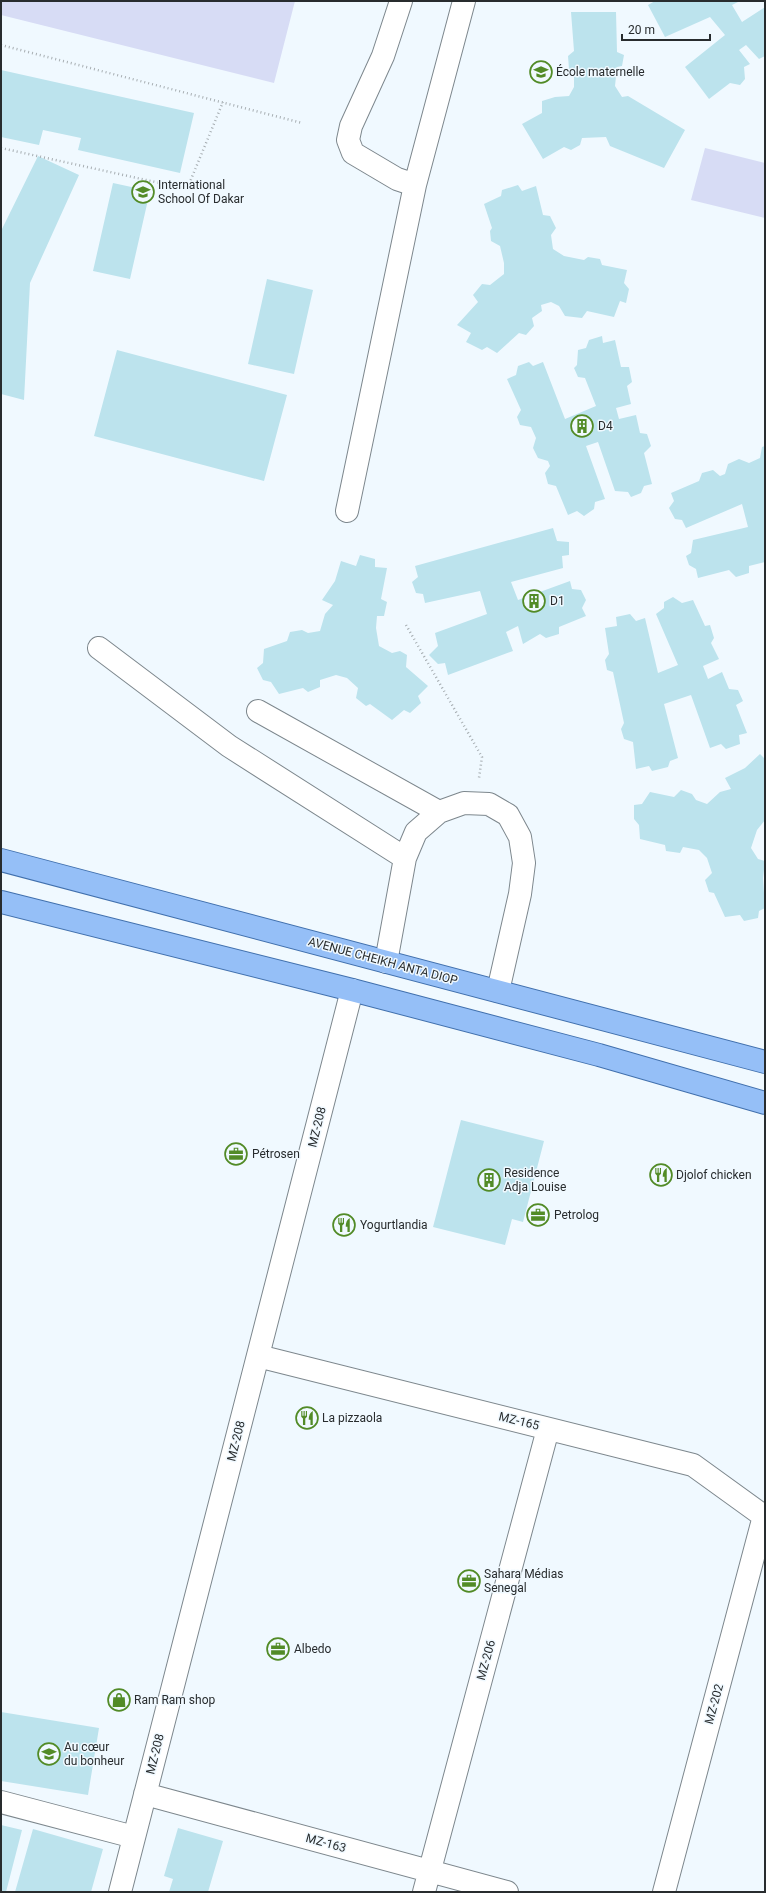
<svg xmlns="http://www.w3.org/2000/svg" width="766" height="1893" viewBox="0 0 766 1893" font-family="Roboto,sans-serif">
<rect width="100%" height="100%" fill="#f0f9ff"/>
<path fill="#d7dcf5" d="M1,1H295L274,83L1,15Z
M705,148L765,163V218L691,200Z"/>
<path fill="#bce3ed" d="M655,1H740L732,5L742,22L765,7V56L759,59L746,45L739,50L750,64L744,67L745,79L740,85L730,83L709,99L685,67L725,35L710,17L665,37L648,5Z
M571,12H616L617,52L624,55L622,66L617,67L615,86L622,97L628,96L685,130L664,168L610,146L606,137L582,138L580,145L571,150L564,147L543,159L522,124L542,113V101L555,97L569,96L574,87V73L569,69L568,56L574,51Z
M1,70L194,113L180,173L78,150L81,138L43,130L39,145L1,137Z
M38,156L79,175L30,283L24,400L1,394V231Z
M113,183L150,191L130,279L93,271Z
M518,185L522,191L536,186L543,215L550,216L556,228L551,235L553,249L564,256L584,260L588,257L600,259L602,265L627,270L624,283L629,289L626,303L620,301L614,317L587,311L582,318L565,316L559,306L551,302L541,305L542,311L532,318L534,326L526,335L519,333L497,353L487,347L482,350L466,342L471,333L457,325L478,302L473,295L482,284L490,285L504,274V263L500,246L491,241L490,231L492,228L484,204L501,196L502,190Z
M267,279L313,290L294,374L248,364Z
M602,336L603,343L615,340L621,367H629L632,382L627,386L631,404L616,408L619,419L636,415L640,433L647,434L651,446L644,453L652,484L644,486L641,493L631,497L628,492L615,491L598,442L586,446L605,499L595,502L594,509L584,516L577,511L568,515L556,486L548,484L545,473L550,466L548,461L538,458L533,448L536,438L531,427L520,425L517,417L521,410L507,379L516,375L518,366L529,362L533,366L543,362L565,419L596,406L585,378L578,377L574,368L577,365L578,350L586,348L589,340Z
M117,350L287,395L264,481L94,436Z
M765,446V562L749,566V573L736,577L729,570L698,578L696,569L689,565L686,556L691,553L693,540L748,527L742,504L686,528L682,520L675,519L669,508L674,501L671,493L699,481L702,473L713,470L720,476L725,474L728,464L739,459L749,463L760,458L762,447Z
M553,528L557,541L569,542V555L562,556L563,568L511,582L518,600L570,581L572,589L581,590L586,600L582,608L586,616L559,627V634L546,638L540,634L523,644L518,626L506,632L513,651L448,675L445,663L438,664L429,655L438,646L435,633L487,614L480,591L425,603L423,594L416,593L412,582L418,577L415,566Z
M360,555L375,559V567L387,568L381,599L387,602L384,616H377L376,628L379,646L392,653L400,651L407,655L406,667L428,686L418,696L421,703L410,713L404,710L392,720L370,704L366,706L356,698L358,688L347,678L336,675L320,680V687L308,692L303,688L279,694L271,682L263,680L257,668L263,663L264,649L287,641L290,632L302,630L308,633L320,631L325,614L333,605L322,600L335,581L341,561L356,566Z
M673,597L682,603L693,600L705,626L710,625L714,638L711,643L719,659L703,666L708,679L722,672L729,689L738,690L743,701L736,705L747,733L739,735L740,744L726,749L721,744L710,748L691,695L664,704L678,758L670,761L668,767L652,771L649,766L636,769L633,742L624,739L621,729L624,723L613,672L607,670L605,660L609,654L605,628L617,626L616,617L630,614L636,621L645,618L658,673L678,665L656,614L664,608V602Z
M760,754L765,759V820L757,830L751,848L758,859L765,861L763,878L765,908L759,911L758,918L744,921L740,915L725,917L714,893L709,892L705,880L712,873L707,858L699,850L683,847L680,853L666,851L665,845L640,839L639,825L634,819V805L642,804L650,792L674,797L681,790L692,794L696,800L707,804L720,792L731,789L725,778L745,768Z
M461,1120L544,1141L523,1222L512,1219L505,1245L433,1227Z
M1,1712L99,1728L88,1795L1,1781Z
M1,1825L22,1830L6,1892H1Z
M178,1828L223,1841L208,1892H169L173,1879L164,1876Z
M33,1829L103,1849L91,1892H15Z"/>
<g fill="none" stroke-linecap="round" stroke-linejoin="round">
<g stroke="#7d878d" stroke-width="24">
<path id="minor" d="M401,1L383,56L351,126L348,140L353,153L397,179L415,185
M347,511L415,185L464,1
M99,648L229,746L405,858
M258,711L439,812
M386,962L405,858L416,832L439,812L464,803L489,804L508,815L520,837L524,863L520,894L498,991
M258,1356L693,1465L765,1517
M145,1794L507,1892
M1,1802L134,1837
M120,1892L352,990
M424,1892L548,1429
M664,1892L764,1516"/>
</g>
<g stroke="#4170ad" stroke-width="24">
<path id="major" d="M1,860L765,1062
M1,902L352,990L599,1055L765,1103"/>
</g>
<path stroke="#a7aeb2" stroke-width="2.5" stroke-dasharray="1 3" stroke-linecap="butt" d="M1,45L302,123
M1,148L187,189L223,102
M406,625L482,757L479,778"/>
<use href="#minor" stroke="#fff" stroke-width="22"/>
<use href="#major" stroke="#95bff7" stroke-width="22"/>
</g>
<defs>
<g id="school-ring" transform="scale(1.15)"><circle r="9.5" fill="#f0f9ff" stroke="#528b27" stroke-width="1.5"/><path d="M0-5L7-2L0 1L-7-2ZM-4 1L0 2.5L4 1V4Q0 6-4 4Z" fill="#528b27"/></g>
<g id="building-ring" transform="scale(1.15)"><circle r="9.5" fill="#f0f9ff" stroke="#528b27" stroke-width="1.5"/><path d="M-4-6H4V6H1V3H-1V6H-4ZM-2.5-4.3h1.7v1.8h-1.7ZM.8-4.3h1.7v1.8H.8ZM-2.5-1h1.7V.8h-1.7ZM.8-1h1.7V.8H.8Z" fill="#528b27"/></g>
<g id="office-ring" transform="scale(1.15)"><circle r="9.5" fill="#f0f9ff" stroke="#528b27" stroke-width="1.5"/><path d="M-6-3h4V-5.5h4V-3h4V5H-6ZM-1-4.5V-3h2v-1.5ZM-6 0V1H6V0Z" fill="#528b27"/></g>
<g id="restaurant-ring" transform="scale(1.15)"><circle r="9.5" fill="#f0f9ff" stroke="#528b27" stroke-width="1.5"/><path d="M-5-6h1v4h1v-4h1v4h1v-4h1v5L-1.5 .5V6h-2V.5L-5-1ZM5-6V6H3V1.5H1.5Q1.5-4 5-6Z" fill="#528b27"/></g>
<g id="shop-ring" transform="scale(1.15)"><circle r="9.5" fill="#f0f9ff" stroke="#528b27" stroke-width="1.5"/><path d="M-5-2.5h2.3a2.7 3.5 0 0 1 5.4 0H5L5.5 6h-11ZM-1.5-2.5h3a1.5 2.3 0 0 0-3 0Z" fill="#528b27"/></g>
</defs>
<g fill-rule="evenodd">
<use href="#school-ring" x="541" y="72"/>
<use href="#school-ring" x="143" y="192"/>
<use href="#building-ring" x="582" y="426"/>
<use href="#building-ring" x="534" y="601"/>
<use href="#office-ring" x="236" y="1154"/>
<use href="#restaurant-ring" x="661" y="1175"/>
<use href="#building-ring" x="489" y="1180"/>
<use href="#office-ring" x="538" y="1215"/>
<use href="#restaurant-ring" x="344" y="1225"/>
<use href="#restaurant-ring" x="307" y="1418"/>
<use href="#office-ring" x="469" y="1581"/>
<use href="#office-ring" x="278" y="1649"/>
<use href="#shop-ring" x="119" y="1700"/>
<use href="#school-ring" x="49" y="1754"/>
</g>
<g text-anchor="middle" stroke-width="3" stroke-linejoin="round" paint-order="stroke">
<g font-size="12" fill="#282c2e" stroke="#f0f9ff" text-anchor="start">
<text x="556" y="76">École maternelle</text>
<text x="158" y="189">International<tspan x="158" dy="14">School Of Dakar</tspan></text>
<text x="598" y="430">D4</text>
<text x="550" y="605">D1</text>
<text x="252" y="1158">Pétrosen</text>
<text x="504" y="1177">Residence<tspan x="504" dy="14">Adja Louise</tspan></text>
<text x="676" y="1179">Djolof chicken</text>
<text x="554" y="1219">Petrolog</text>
<text x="360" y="1229">Yogurtlandia</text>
<text x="322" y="1422">La pizzaola</text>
<text x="484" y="1578">Sahara Médias<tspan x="484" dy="14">Senegal</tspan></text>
<text x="294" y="1653">Albedo</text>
<text x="134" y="1704">Ram Ram shop</text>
<text x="64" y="1751">Au cœur<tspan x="64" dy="14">du bonheur</tspan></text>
</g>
<g font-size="12" fill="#282c2e" stroke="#f0f9ff">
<text transform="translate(383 961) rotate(15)" y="4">AVENUE CHEIKH ANTA DIOP</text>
<text transform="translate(317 1127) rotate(-76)" y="4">MZ-208</text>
<text transform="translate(519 1421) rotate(14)" y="4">MZ-165</text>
<text transform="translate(236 1441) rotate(-76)" y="4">MZ-208</text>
<text transform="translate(486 1660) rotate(-75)" y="4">MZ-206</text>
<text transform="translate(714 1704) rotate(-75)" y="4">MZ-202</text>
<text transform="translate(155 1754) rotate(-76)" y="4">MZ-208</text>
<text transform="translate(326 1843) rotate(15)" y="4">MZ-163</text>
</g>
</g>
<rect width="766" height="1893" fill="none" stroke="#282c2e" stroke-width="4"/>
<path d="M622 34v6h88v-6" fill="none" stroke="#282c2e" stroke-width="2"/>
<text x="628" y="34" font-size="12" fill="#282c2e" stroke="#f0f9ff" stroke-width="3" paint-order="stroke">20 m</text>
</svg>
